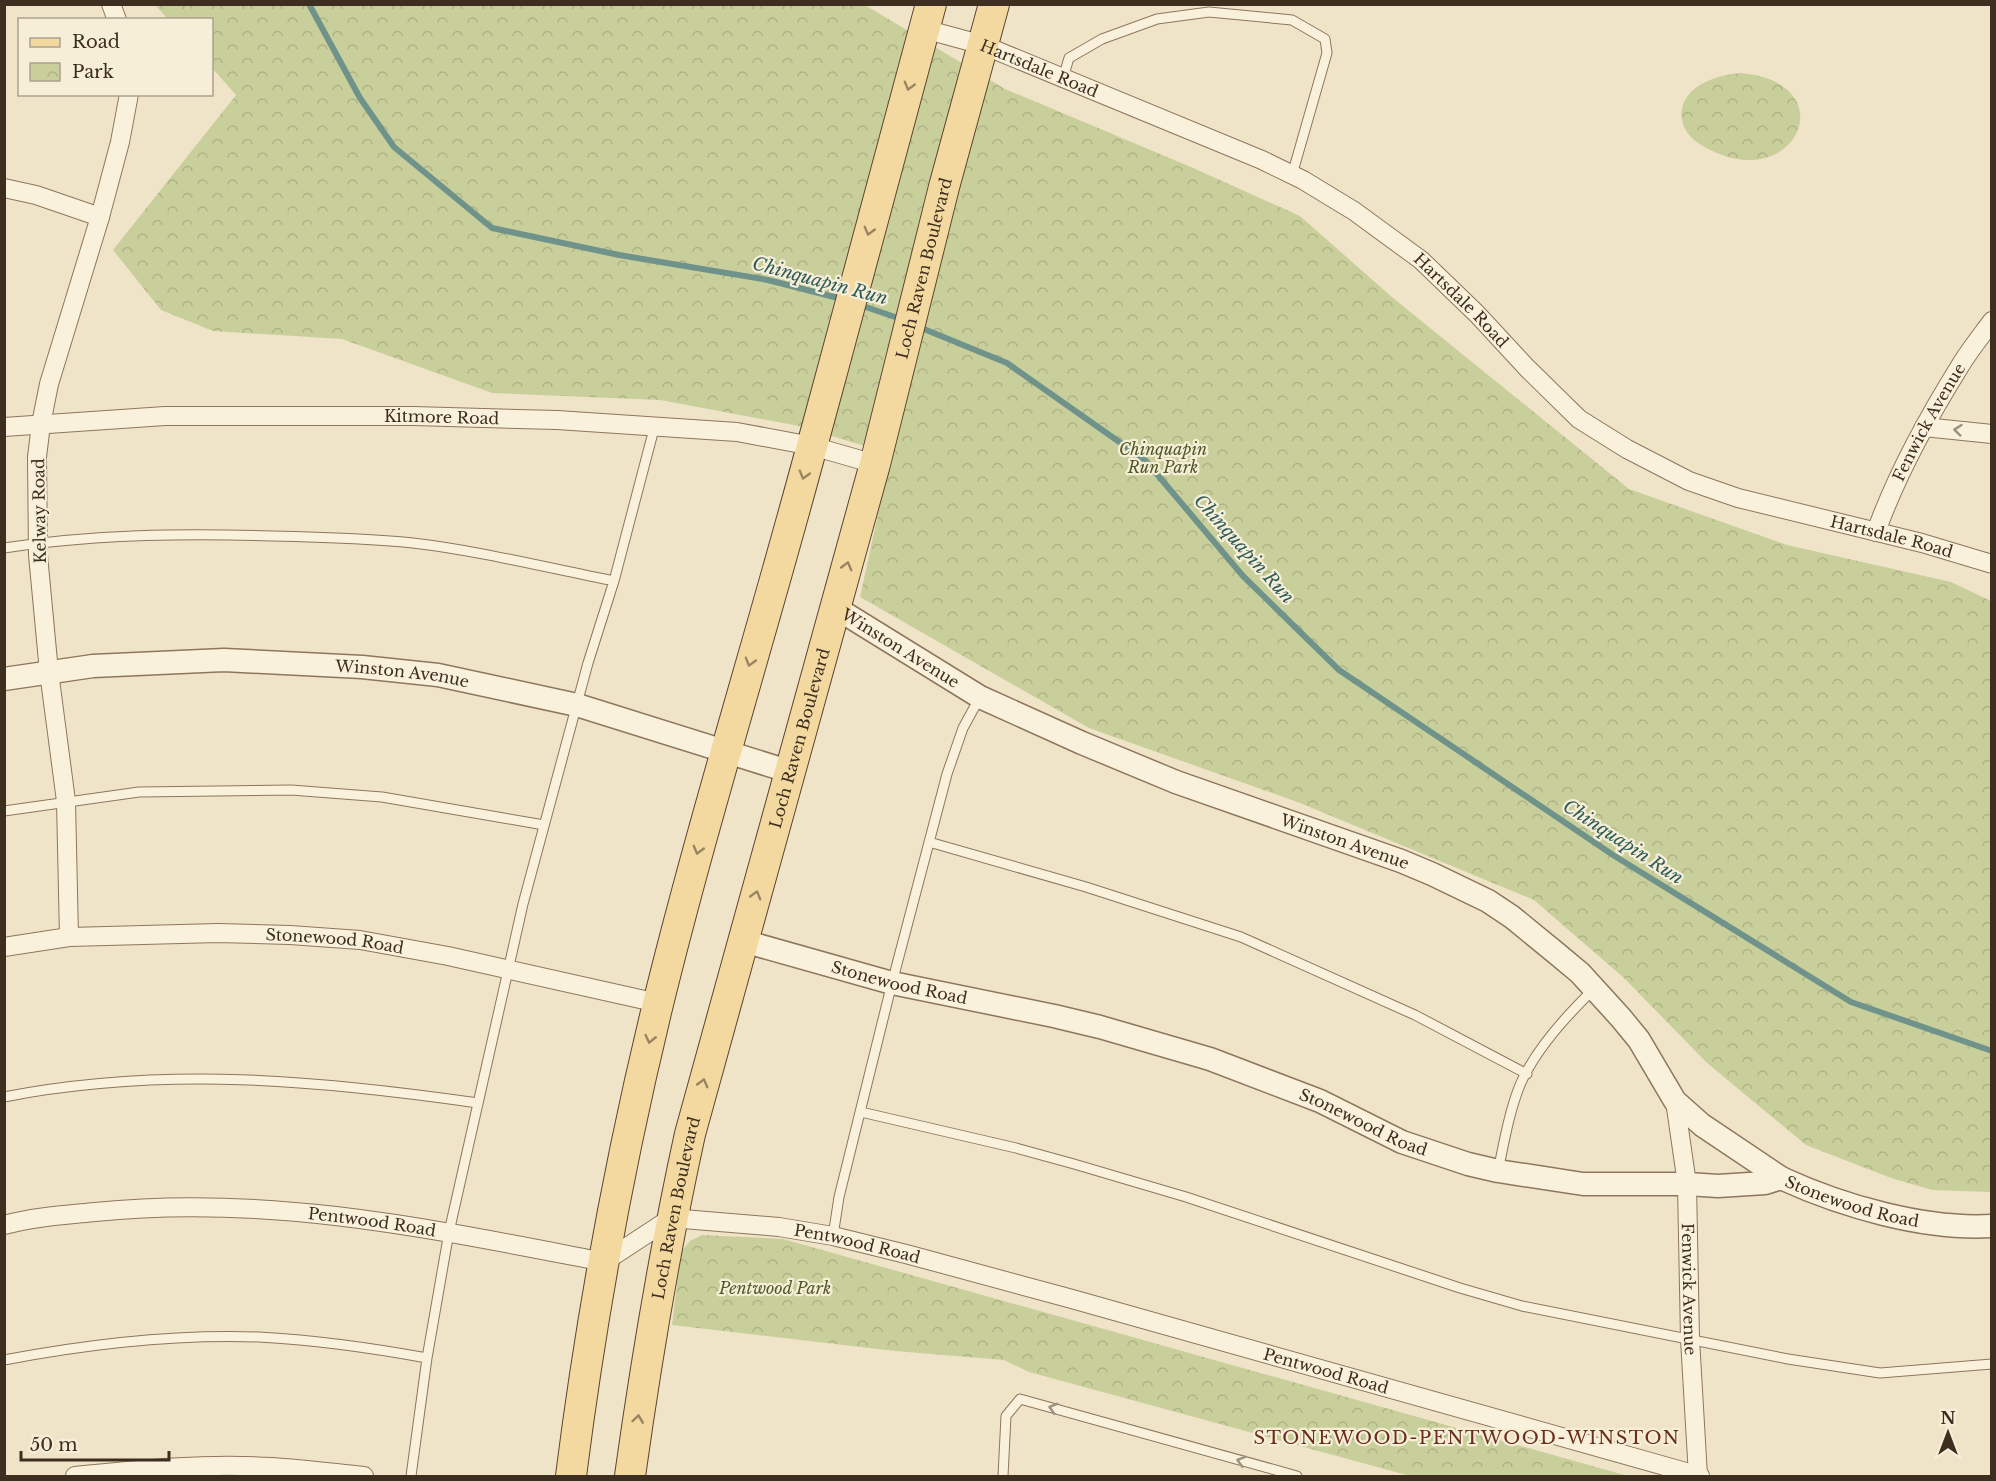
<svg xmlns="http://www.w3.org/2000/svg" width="1996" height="1481" viewBox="0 0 1996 1481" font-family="'Libre Baskerville',serif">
<defs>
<pattern id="park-crowns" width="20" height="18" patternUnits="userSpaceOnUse" patternTransform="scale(1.5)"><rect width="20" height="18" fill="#c9cf9b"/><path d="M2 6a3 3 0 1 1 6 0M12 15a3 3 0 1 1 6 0" fill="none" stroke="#aeb285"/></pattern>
</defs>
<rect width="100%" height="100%" fill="#f0e4c8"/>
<path fill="url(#park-crowns)" d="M154,4L865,5L1005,89L1191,167L1300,216L1393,298L1629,489L1787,545L1951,582L1991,601V1192L1932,1190L1891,1178L1806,1145L1707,1063L1624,978L1534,900L1300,803L1089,728L860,597L891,454L799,426L660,400L492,393L342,339L213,331L161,310L113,250L236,95L212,68V20L168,19Z
M1740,73C1849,82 1794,200 1703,146C1689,138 1679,126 1682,109C1687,84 1718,75 1740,73Z
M702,1235L783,1239L1628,1476H1410L1029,1372L1004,1360L895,1351L672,1325L681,1252L690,1241Z"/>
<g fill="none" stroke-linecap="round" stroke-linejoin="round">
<path stroke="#6f938a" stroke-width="6" d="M309,4L360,98L394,147L492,228L619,255L768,280L842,299
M857,304L901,319
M919,327L1007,363L1145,460L1243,576L1339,670L1613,855L1851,1002L1992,1051"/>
<g stroke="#8d765c" stroke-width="11">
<path id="service" d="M1063,78L1069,58L1102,39L1157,19L1209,12L1292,20L1325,39L1327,53L1292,175
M4,548C93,534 183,533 272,536C319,537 366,538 413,543C481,551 548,568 614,581
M4,811L139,792L291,790L382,797L544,825
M929,842L1086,887L1241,937L1415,1015L1527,1074
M4,1097C165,1066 317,1080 478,1103
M861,1112L1016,1148L1074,1164L1186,1197L1460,1288L1522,1306L1788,1359L1880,1373L1992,1364
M1498,1171C1504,1143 1509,1112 1520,1085C1535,1050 1567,1015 1594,989
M833,1236L839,1197L892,983L947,774L963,728L980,697
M4,1360C88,1344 174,1334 259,1337C316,1340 372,1348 427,1358
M411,1476L427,1358L449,1232L523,904L588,663L614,581L655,425
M1003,1476L1006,1416L1020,1399L1297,1476"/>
</g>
<g stroke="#8d765c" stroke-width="20">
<g id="minor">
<path d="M111,4L117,20"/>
<path id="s1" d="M924,29L983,45L1262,160L1303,180L1354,211L1421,260L1477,314L1527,368L1579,419L1627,449L1689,481L1738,498L1922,543L1992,564"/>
<path d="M4,188L36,195L100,217"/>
<path id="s2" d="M4,427L165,416H413L557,420L737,432L812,446L875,464"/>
<path d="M1924,427L1992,434"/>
<path id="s3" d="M1876,532C1897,473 1927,419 1960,366C1969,351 1981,336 1992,321"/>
<path d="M69,937L66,801L49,672L38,555L37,457L41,424L49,384L100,217L120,142L129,94"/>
<path id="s4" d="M4,947L69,937L218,933L290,935L360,940L448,956L658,1003"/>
<path id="s5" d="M1675,1101L1687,1184L1690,1339L1698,1476"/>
<path id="s6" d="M4,1225C34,1217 65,1215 95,1212C270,1194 433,1229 604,1262L671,1218L779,1227L833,1236L906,1254L1072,1299L1700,1476"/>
<path d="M75,1476C140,1469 207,1463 272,1467C303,1469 334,1473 364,1476"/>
</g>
</g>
<g stroke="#8d765c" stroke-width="25">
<g id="tertiary">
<path id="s7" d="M836,608L980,697L1082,743L1176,782L1401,861L1432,874L1488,901L1512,917L1556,953L1580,973L1621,1018L1639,1040L1675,1101L1702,1125L1781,1178"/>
<path id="s8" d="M4,679L93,666L224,660L362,667L438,675L577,705L791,772"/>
<path id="s9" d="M743,941L892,983L1054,1016L1100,1027L1210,1059L1320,1101L1402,1142L1468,1164L1498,1171L1583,1184H1687L1718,1186L1765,1183L1781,1178C1842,1206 1924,1230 1992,1226"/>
</g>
</g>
<g stroke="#5b4430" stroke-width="32">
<g id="primary">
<path d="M571,1476C591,1318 620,1160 658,1004C704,817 762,633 812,446C852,299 891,152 931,4"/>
<path id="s10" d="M630,1476C646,1362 665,1248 690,1134L875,464L944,187L994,4"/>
</g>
</g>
<use href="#service" stroke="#faf1dc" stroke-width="9"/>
<use href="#minor" stroke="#faf1dc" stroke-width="18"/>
<use href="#tertiary" stroke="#faf1dc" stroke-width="22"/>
<use href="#primary" stroke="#f3d9a0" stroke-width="30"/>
</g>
<defs><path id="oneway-chevron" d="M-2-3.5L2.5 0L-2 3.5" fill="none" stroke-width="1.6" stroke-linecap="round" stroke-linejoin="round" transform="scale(1.5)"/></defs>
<g stroke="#988460">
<use href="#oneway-chevron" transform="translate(909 86) rotate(106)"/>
<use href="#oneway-chevron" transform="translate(869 231) rotate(105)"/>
<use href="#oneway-chevron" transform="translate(804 475) rotate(106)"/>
<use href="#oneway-chevron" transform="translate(847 566) rotate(-75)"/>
<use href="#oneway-chevron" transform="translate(750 662) rotate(106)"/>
<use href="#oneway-chevron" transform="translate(698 850) rotate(105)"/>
<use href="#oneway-chevron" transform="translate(756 895) rotate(-74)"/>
<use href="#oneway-chevron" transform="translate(650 1039) rotate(103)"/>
<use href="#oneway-chevron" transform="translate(703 1083) rotate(-75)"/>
<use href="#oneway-chevron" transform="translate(638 1419) rotate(-82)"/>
</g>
<g stroke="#9c907e">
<use href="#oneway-chevron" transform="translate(1958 430) rotate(-174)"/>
<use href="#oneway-chevron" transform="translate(1053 1408) rotate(-164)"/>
<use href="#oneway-chevron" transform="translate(1241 1461) rotate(-164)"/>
</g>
<g text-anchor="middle" stroke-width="4.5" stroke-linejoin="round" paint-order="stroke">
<g font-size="16" fill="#3d2e20" stroke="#f7eed8">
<text dy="6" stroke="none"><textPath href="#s1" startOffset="122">Hartsdale Road</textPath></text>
<text dy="6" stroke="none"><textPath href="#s10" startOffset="1244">Loch Raven Boulevard</textPath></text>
<text dy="6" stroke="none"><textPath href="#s1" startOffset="608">Hartsdale Road</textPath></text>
<text dy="6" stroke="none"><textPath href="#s2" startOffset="438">Kitmore Road</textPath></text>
<text dy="6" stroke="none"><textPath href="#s3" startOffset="122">Fenwick Avenue</textPath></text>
<text transform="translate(39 511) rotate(-91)" y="6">Kelway Road</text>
<text dy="6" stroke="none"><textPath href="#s1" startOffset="1112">Hartsdale Road</textPath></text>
<text dy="6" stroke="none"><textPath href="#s7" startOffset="76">Winston Avenue</textPath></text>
<text dy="6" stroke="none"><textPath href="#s8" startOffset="400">Winston Avenue</textPath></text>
<text dy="6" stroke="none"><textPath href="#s10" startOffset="758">Loch Raven Boulevard</textPath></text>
<text dy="6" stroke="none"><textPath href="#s7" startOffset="562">Winston Avenue</textPath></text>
<text dy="6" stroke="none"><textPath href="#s4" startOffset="332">Stonewood Road</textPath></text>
<text dy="6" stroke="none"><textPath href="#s9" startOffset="162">Stonewood Road</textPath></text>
<text dy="6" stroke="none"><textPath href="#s9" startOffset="648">Stonewood Road</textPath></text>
<text dy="6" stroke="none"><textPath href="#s9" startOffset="1152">Stonewood Road</textPath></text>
<text dy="6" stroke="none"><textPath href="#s10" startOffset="272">Loch Raven Boulevard</textPath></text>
<text dy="6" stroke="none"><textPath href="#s6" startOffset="370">Pentwood Road</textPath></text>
<text dy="6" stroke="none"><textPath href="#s6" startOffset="874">Pentwood Road</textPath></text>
<text dy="6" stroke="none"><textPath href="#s5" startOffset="189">Fenwick Avenue</textPath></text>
<text dy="6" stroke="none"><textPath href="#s6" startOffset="1360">Pentwood Road</textPath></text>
</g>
<g font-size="16" font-style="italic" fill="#4d5a26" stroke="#f7eed8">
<text x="1163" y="455">Chinquapin<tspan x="1163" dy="18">Run Park</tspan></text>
<text x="775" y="1294">Pentwood Park</text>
</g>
<g font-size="18" font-style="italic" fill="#2f5d5a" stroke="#f7eed8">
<text transform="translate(820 281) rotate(15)" y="6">Chinquapin Run</text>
<text transform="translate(1244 549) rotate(48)" y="6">Chinquapin Run</text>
<text transform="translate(1623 842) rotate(33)" y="6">Chinquapin Run</text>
</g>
<g font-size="18" letter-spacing="1.5" fill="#6b2e1e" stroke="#f7eed8">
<text x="1467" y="1444">STONEWOOD-PENTWOOD-WINSTON</text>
</g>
</g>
<rect width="1996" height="1481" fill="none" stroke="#3d2e20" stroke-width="12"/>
<rect x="18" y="18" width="195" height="78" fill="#f7eed8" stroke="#ada18e" stroke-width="1.5"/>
<rect x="30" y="38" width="30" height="9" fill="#f3d9a0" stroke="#ada18e" stroke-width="1.5"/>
<text x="72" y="48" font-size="18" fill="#3d2e20">Road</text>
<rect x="30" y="63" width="30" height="18" fill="url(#park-crowns)" stroke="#ada18e" stroke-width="1.5"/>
<text x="72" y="78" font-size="18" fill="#3d2e20">Park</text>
<g transform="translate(1948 1433)" stroke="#f7eed8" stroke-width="4.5" paint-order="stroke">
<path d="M0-4.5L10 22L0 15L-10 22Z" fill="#3d2e20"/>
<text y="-9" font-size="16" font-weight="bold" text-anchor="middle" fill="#3d2e20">N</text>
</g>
<path d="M21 1451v9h148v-9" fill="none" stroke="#3d2e20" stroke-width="3"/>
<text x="30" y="1451" font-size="18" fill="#3d2e20" stroke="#f7eed8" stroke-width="4.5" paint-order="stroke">50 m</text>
</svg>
